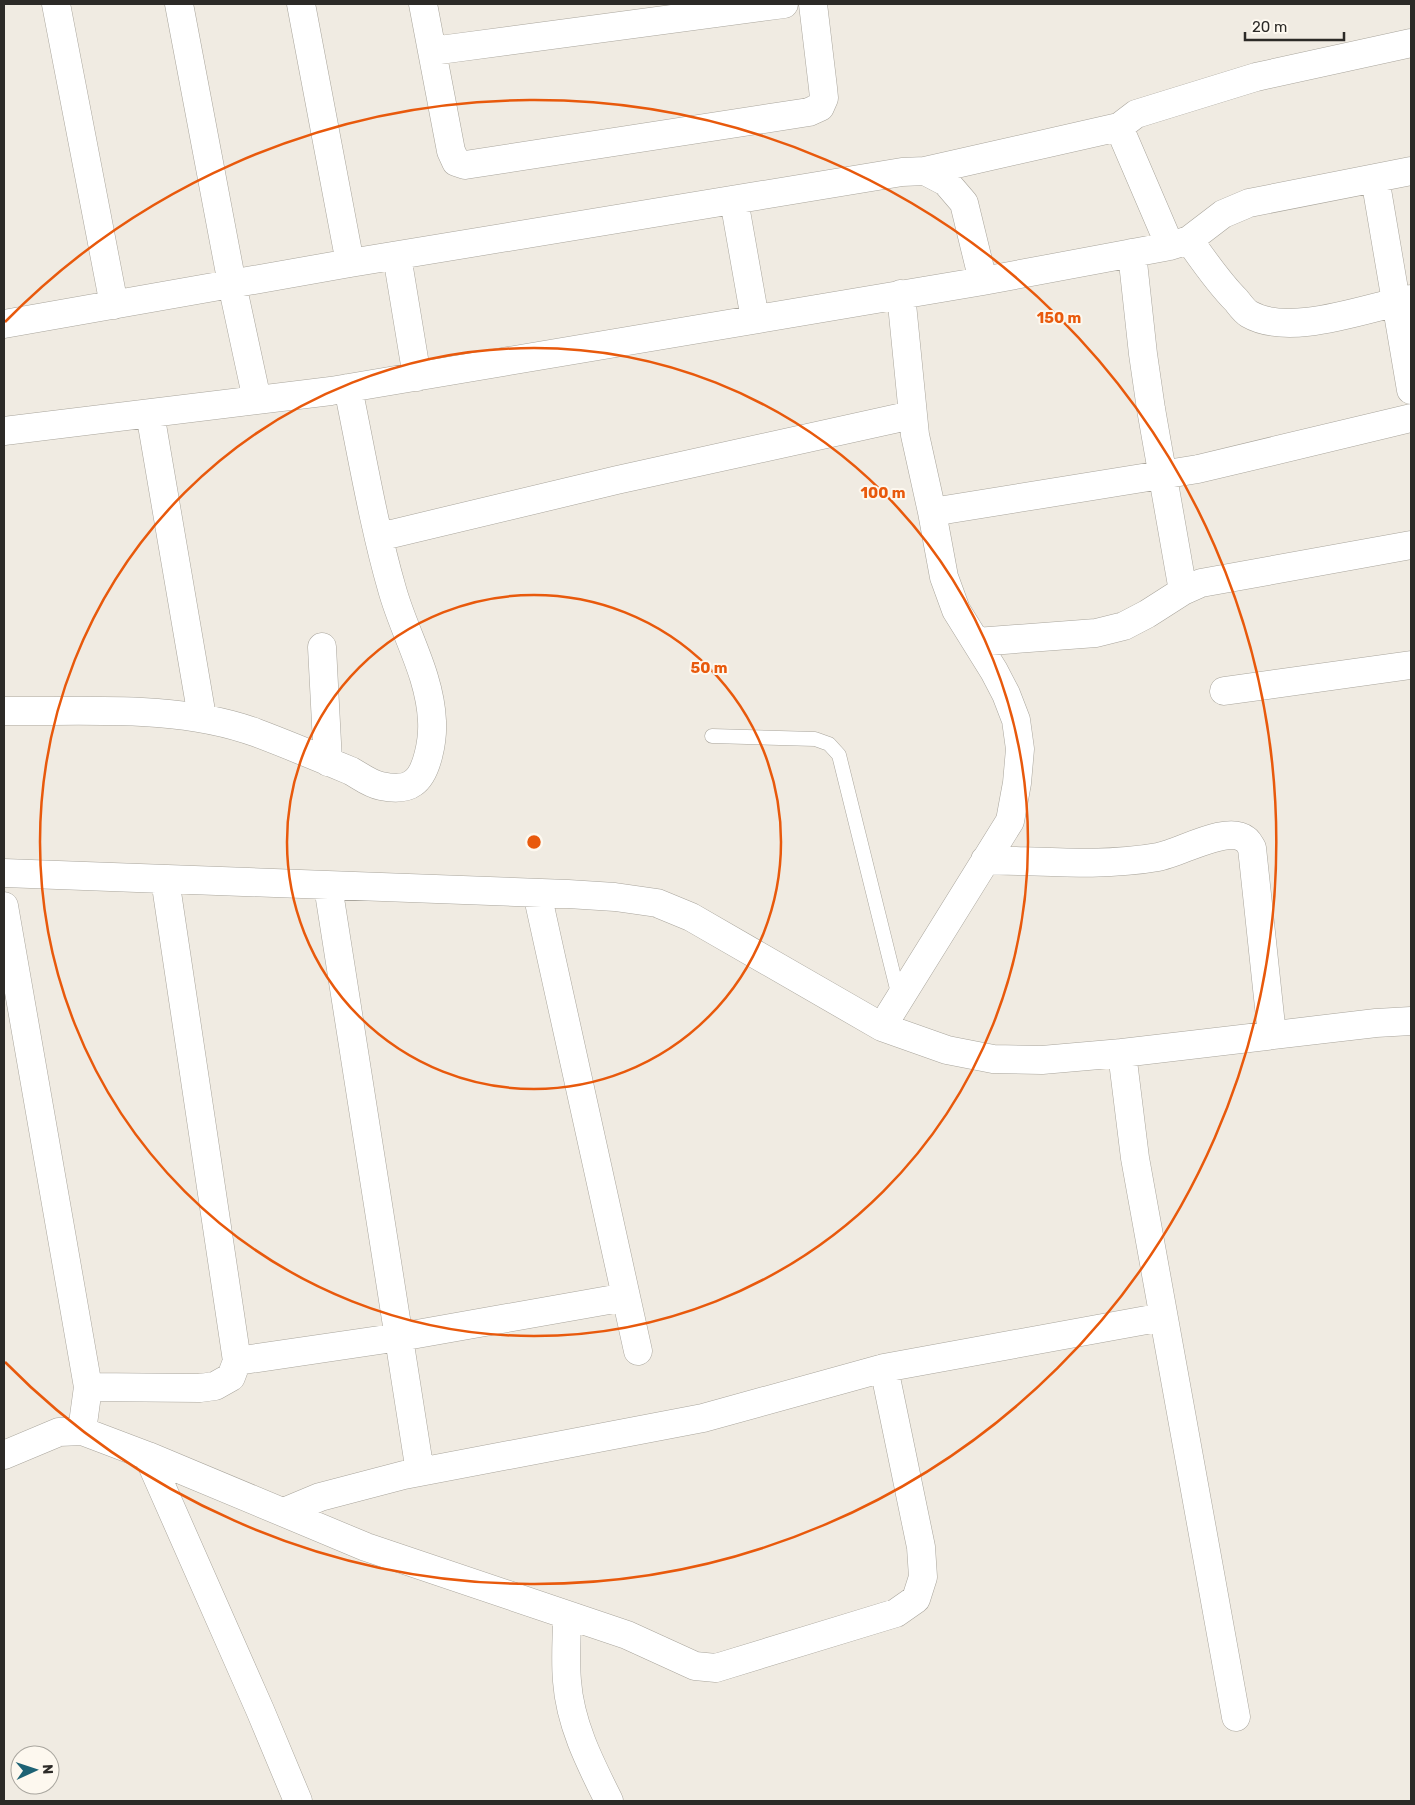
<svg xmlns="http://www.w3.org/2000/svg" width="1415" height="1805" viewBox="0 0 1415 1805" font-family="Rubik,sans-serif">
<rect width="100%" height="100%" fill="#f0ebe2"/>
<g fill="none" stroke-linecap="round" stroke-linejoin="round">
<g stroke="#a9a59c" stroke-width="15">
<path id="lane" d="M712,736L815,739L829,744L839,755L899,997"/>
</g>
<g stroke="#a9a59c" stroke-width="29">
<path id="street" d="M56,4L114,305
M179,4L232,284L257,400
M301,4L350,263
M423,4L451,151L456,162L465,165L809,112L820,107L824,98L823,88L813,4
M432,51L784,4
M1119,127L1170,246
M925,171L1119,127L1136,114L1256,77L1411,43
M1375,178L1411,390
M734,200L755,319
M1189,240C1204,261 1218,282 1236,300C1240,305 1244,311 1249,314C1290,338 1368,307 1411,299
M1132,253L1143,354L1151,409L1183,591
M397,256L417,377
M4,324L350,263L902,172L925,171L946,182L964,203L983,281
M150,413L202,717
M4,431L331,391L983,281L1170,246L1189,240L1223,214L1249,203L1411,171
M932,512L1198,469L1411,418
M379,537L617,480L912,415
M976,642L1096,633L1124,626L1147,614L1183,591L1201,583L1411,545
M322,647L328,762
M1224,691L1411,665
M4,711C87,712 179,704 257,733C289,745 320,758 351,771C360,776 370,784 381,786C391,788 405,789 413,783C428,773 433,738 432,721C430,674 404,633 392,589C373,523 362,455 348,388
M985,860C1042,861 1102,867 1158,857C1180,853 1227,825 1245,839C1248,840 1250,845 1252,848L1272,1035
M4,873L568,894L615,897L657,903L691,917L882,1027L947,1050L993,1059L1042,1060L1122,1053L1376,1023L1411,1021
M328,886L420,1472
M537,893L638,1351
M4,906L88,1387L82,1431
M882,1027L1010,821L1017,783L1020,749L1016,720L1006,694L994,671L956,610L944,577L932,512L915,435L901,294
M1122,1053L1135,1158L1236,1717
M237,1361L400,1337L626,1297
M88,1387L200,1388L215,1386L231,1377L237,1361L165,879
M4,1455L59,1432L82,1431L148,1456L366,1547L627,1635L695,1666L716,1668L896,1613L916,1599L923,1577L921,1547L884,1368
M148,1456L260,1710L298,1801
M284,1512L320,1497L404,1475L703,1418L884,1368L1163,1317
M567,1615C567,1637 565,1659 567,1681C570,1724 590,1763 609,1801"/>
</g>
<use href="#lane" stroke="#fff" stroke-width="14"/>
<use href="#street" stroke="#fff" stroke-width="28"/>
</g>
<g fill="none" stroke="#e8590c" stroke-width="2.5">
<circle cx="534" cy="842" r="247"/>
<circle cx="534" cy="842" r="494"/>
<path d="M5 322A742 742 0 1 1 5 1362"/>
</g>
<circle cx="534" cy="842" r="8" fill="#e8590c" stroke="#fdf8ef" stroke-width="2.5"/>
<g font-size="15" text-anchor="middle" font-weight="bold" fill="#e8590c" stroke="#fdf8ef" stroke-width="4" stroke-linejoin="round" paint-order="stroke">
<text x="1059" y="323">150 m</text>
<text x="883" y="498">100 m</text>
<text x="709" y="673">50 m</text>
</g>
<rect width="1415" height="1805" fill="none" stroke="#2c2a27" stroke-width="10"/>
<g transform="translate(35 1770) rotate(87)"><circle r="24" fill="#fdf8ef" stroke="#a9a69f"/>
<path d="M0-4L9 19L0 12L-9 19Z" fill="#1d6274"/>
<text y="-8" font-size="14" font-weight="bold" text-anchor="middle" fill="#2c2a27">N</text>
</g>
<path d="M1245 32v8h99v-8" fill="none" stroke="#2c2a27" stroke-width="2.5"/>
<text x="1252" y="32" font-size="15" fill="#2c2a27" stroke="#fdf8ef" stroke-width="4" paint-order="stroke">20 m</text>
</svg>
